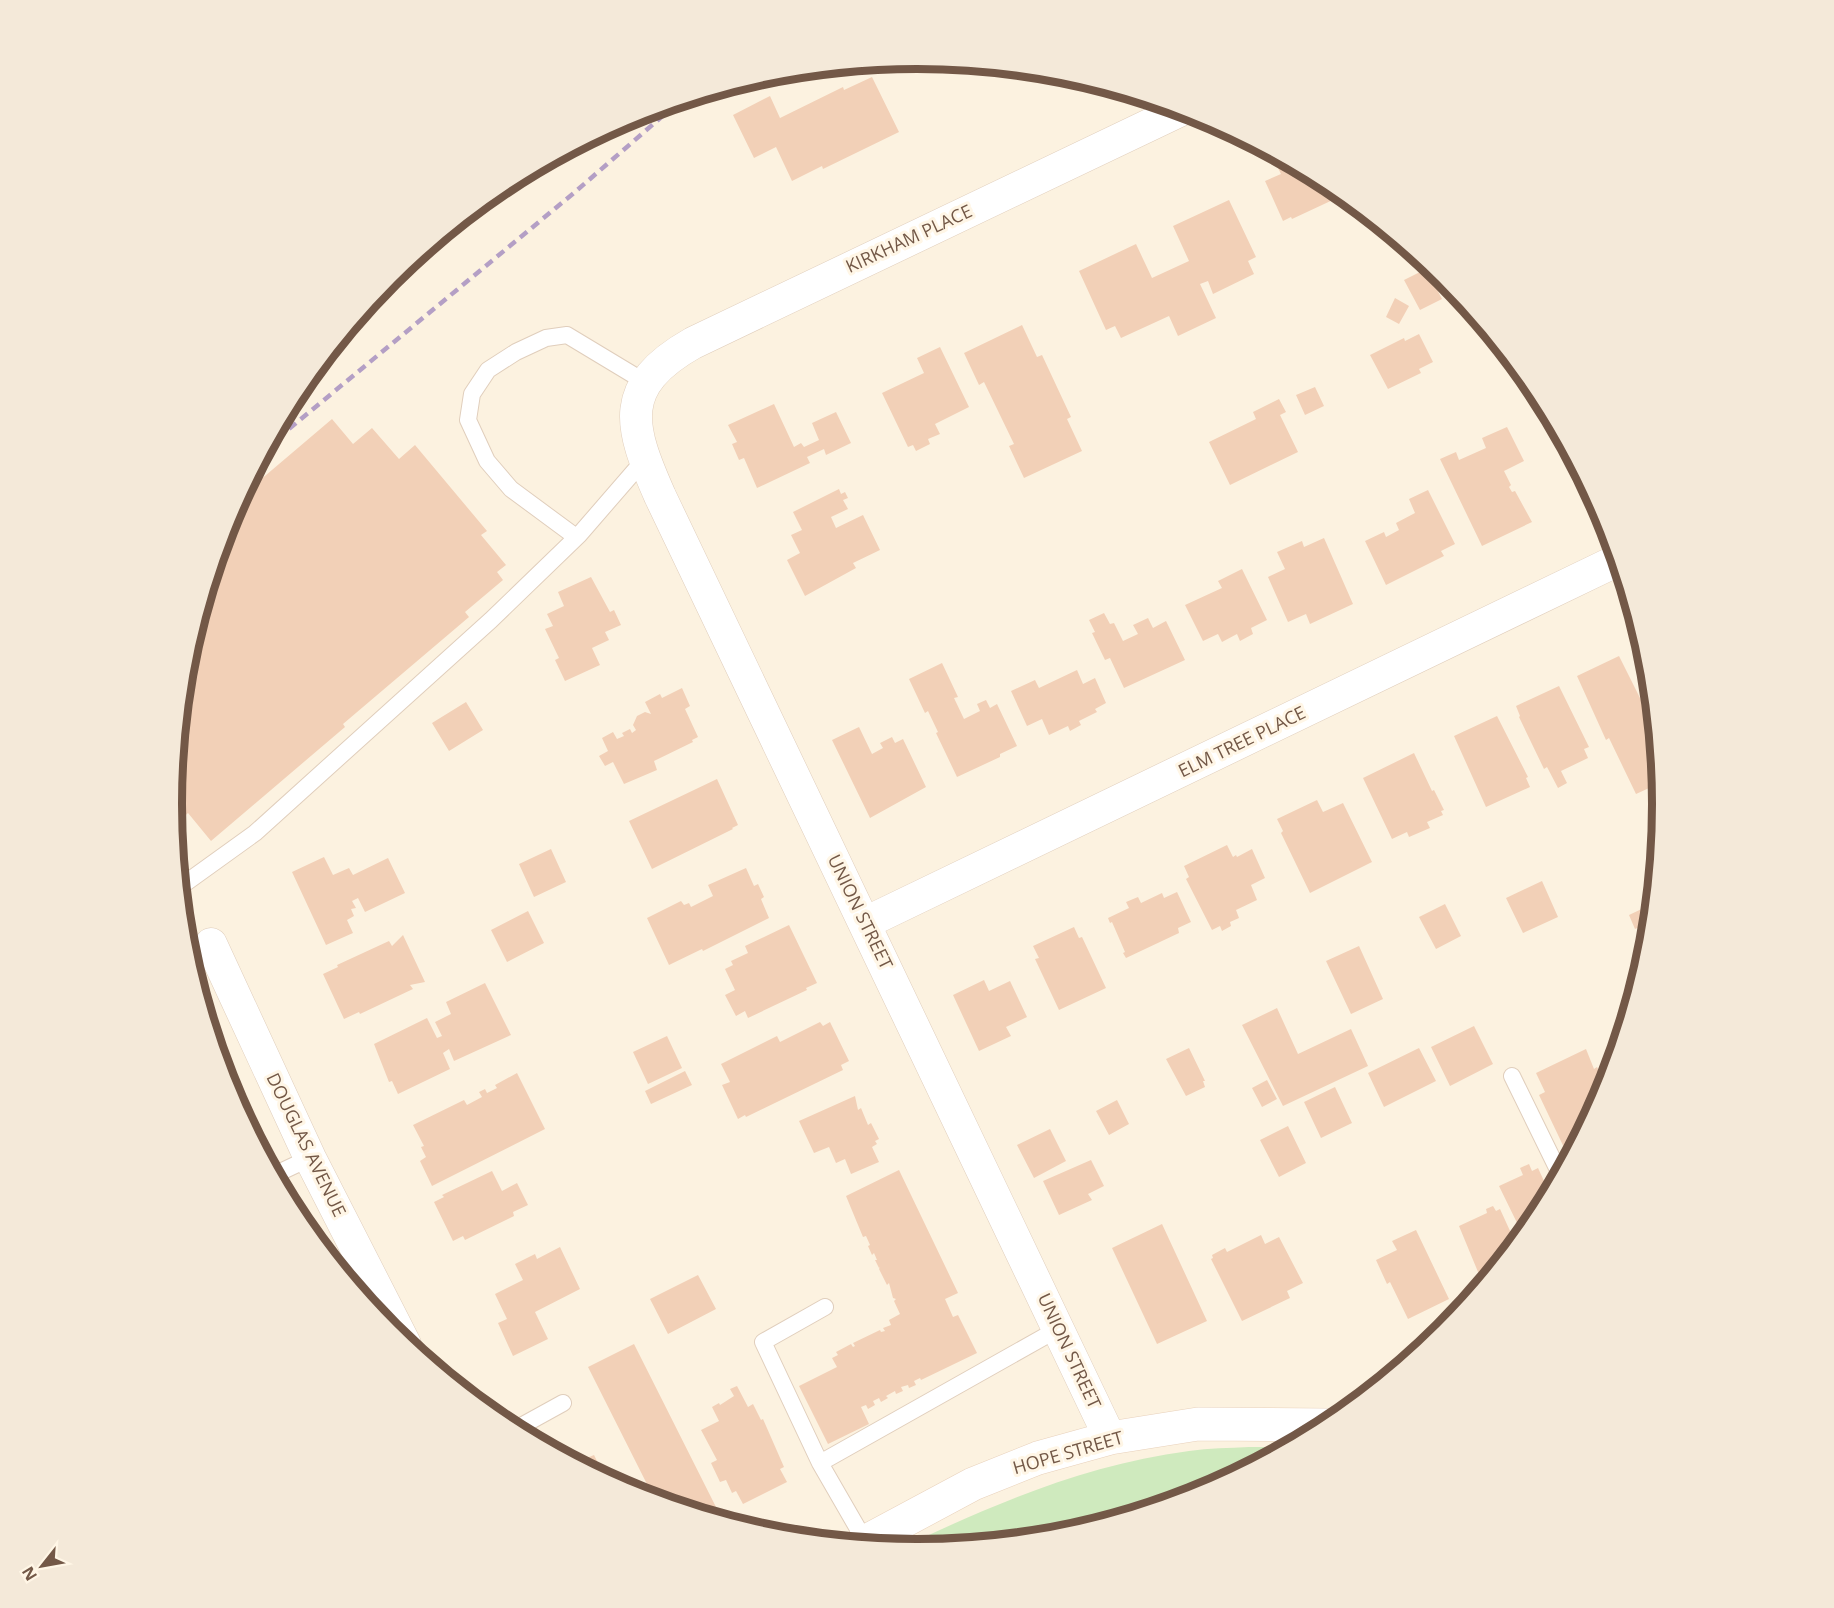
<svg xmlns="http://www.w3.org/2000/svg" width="1834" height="1608" viewBox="0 0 1834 1608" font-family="'Open Sans',sans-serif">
<rect width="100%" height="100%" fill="#fcf2e0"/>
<path fill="#cfeabe" d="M1249,1447H1288L1202,1493L1062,1535L917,1549L905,1548L920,1539C1009,1498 1091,1464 1189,1451C1209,1448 1229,1448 1249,1447Z"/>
<path fill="#f2d0b7" d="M872,77L899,132L823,169L822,166L792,181L776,147L754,158L733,115L770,96L780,118L843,87L844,90Z
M1291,162L1330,184L1337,198L1292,219L1291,217L1283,221L1265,181L1281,174L1278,168Z
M1229,200L1256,257L1248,261L1254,274L1213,294L1208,281L1200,284L1216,318L1178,336L1169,316L1121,338L1115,326L1106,330L1079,271L1136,244L1152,278L1189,261L1173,226Z
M1426,269L1442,299L1420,310L1404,280Z
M1395,298L1409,306L1399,324L1386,317Z
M1022,325L1037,357L1042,355L1071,417L1067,419L1082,451L1024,478L1009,446L1014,444L984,382L979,385L964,353Z
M1419,334L1433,362L1419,369L1421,373L1388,389L1370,355L1404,338L1405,341Z
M940,347L969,407L935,424L940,434L928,439L930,444L916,451L913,445L908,447L882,393L924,373L917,358Z
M1519,368L1537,390L1561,435L1553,440Z
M1315,387L1324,406L1305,415L1296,395Z
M1279,399L1286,412L1280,415L1298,452L1230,485L1209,442L1256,419L1253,412Z
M774,404L794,447L801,443L804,447L819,440L812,423L836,412L851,443L826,455L824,449L807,457L810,463L757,488L744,458L739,460L732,444L737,442L728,425Z
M332,419L353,444L372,428L399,459L415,445L487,531L481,535L506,565L497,572L503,580L465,612L469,617L343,724L345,727L211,841L188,813L174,826L172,804L186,658L228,518L240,497Z
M1507,427L1524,461L1504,471L1511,485L1509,487L1512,492L1515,491L1532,522L1482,546L1440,459L1456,452L1459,460L1486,448L1482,438Z
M839,489L841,494L845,492L848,498L843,500L848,509L831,517L836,528L863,515L880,550L853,563L856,568L805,596L787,560L800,553L791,535L802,530L793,512Z
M1428,490L1455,544L1441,551L1444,556L1386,585L1365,541L1384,532L1386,537L1399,530L1396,523L1415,513L1409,499Z
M1324,538L1353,604L1310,624L1306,614L1288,622L1268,577L1285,569L1277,552L1302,541L1304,547Z
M1242,569L1267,620L1251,628L1253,634L1240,641L1237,634L1222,642L1218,634L1203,641L1185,605L1222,588L1218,581Z
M591,577L610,612L614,610L621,625L605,632L609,640L592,648L600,665L565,681L555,660L559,658L545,629L553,626L547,614L564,606L558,592Z
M1104,613L1110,624L1114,623L1123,641L1138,634L1133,625L1148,618L1153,628L1166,621L1185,660L1124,688L1110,658L1105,660L1092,633L1095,632L1089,620Z
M1619,656L1655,728L1660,783L1636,794L1609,738L1606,740L1577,676Z
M942,663L958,697L954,698L964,719L980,711L977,704L986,700L990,708L997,704L1017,746L1000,754V757L957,777L936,733L938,732L928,711L925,713L909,679Z
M1077,670L1083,684L1095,678L1106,703L1095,709L1097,712L1079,721L1081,725L1070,731L1068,726L1049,735L1042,719L1027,726L1011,691L1035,680L1039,688Z
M1559,686L1589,747L1584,749L1588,758L1561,771L1567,783L1558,788L1547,767L1544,769L1519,717L1520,716L1516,706Z
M682,688L690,706L685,709L698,737L692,740L693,742L654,761L657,770L624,784L613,762L605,766L599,756L608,751L602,738L613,732L617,739L624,736L622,733L630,729L632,733L636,730L633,725L637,716L645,712L651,714L645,702L660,694L662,698Z
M466,702L483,730L449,751L432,723Z
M1497,716L1528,777L1526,778L1530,787L1486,807L1454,736Z
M859,727L872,754L883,748L880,743L892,737L895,743L903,739L926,787L870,818L832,740Z
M1414,753L1432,791L1434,790L1444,810L1441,811L1443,815L1427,822L1430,828L1409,837L1407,832L1392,839L1363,778Z
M717,779L738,825L732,828L733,829L652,869L629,821Z
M1317,800L1323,812L1343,803L1372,862L1310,893L1281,833L1283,831L1277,819Z
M1227,845L1233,857L1236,855L1237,857L1252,849L1265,878L1251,885L1257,900L1236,910L1239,918L1230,922L1231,926L1222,931L1220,926L1212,930L1186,879L1189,877L1184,866Z
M551,849L566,882L534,897L519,864Z
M324,857L333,875L349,868L353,875L388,858L405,893L365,912L358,898L352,901L356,908L351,909L354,916L347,920L353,933L326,945L292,872Z
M746,868L754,886L758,884L764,897L761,899L769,918L703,951L702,949L669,965L647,918L681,901L684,905L689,903L691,907L713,896L708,885Z
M1542,881L1558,917L1523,933L1506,898Z
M1177,892L1191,922L1178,928L1179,933L1126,958L1123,953L1125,952L1112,922L1110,923L1108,918L1129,908L1126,902L1138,897L1141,903L1162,893L1164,898Z
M1445,904L1461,936L1436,949L1419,917Z
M1648,906L1652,914L1651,922L1635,929L1629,915Z
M528,911L544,943L507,962L491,930Z
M789,925L817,983L806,988L807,990L748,1018L745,1011L736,1016L725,995L735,990L725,969L733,965L731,961L748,953L745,946Z
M1074,927L1079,938L1082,937L1106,988L1059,1010L1035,959L1039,958L1033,946Z
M403,935L425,982L410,985L413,989L360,1014L359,1012L344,1019L323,974L338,967L337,965L389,941L392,946Z
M1359,946L1383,999L1351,1014L1326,961Z
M984,980L989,991L1010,981L1027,1017L1006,1027L1011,1036L979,1051L953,995Z
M485,983L511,1035L454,1061L449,1049L443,1053L450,1069L398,1094L392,1081L389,1082L374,1044L427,1018L437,1038L442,1036L435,1022L451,1014L446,1002Z
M1277,1008L1298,1054L1351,1029L1368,1066L1283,1106L1242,1025Z
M820,1022L823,1026L830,1022L849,1061L841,1065L843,1070L746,1117L745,1115L738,1119L722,1085L730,1082L721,1064L777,1036L780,1042Z
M1474,1026L1493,1064L1450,1086L1431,1047Z
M667,1036L682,1068L648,1084L633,1052Z
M1189,1048L1205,1081H1203L1205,1087L1186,1096L1166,1059Z
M1419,1048L1436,1081L1384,1107L1368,1073Z
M1586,1049L1594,1069L1597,1067L1607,1087L1569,1158L1539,1095L1545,1092L1536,1073Z
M685,1071L692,1085L651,1104L645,1091Z
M517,1073L545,1129L432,1186L420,1161L426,1157L421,1147L424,1146L413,1125L464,1100L467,1105L482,1097L479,1092L485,1089L487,1093L497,1088L495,1085Z
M1267,1080L1277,1099L1262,1107L1252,1088Z
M1335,1087L1352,1123L1321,1138L1304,1102Z
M855,1096L858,1110L861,1108L868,1125L871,1123L879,1139L875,1141L877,1144L872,1147L879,1162L851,1174L845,1159L836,1163L829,1147L814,1153L799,1121Z
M1117,1100L1129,1124L1109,1135L1096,1111Z
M1288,1126L1306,1163L1279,1177L1260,1140Z
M1050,1129L1066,1161L1034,1178L1017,1145Z
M1091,1160L1104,1186L1088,1194L1092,1200L1059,1215L1043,1181Z
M1529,1164L1532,1171L1538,1168L1550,1194L1537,1218L1520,1239L1516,1231L1520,1229L1499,1186L1523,1175L1520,1168Z
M899,1170L958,1293L945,1299L953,1317L958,1315L977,1353L921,1380L920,1378L914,1381L916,1385L909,1388L908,1385L901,1387L903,1391L896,1394L895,1391L886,1396L888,1398L881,1402L879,1398L873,1401L875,1405L868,1409L866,1405L861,1407L869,1424L828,1444L799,1386L837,1367L832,1358L838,1355L836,1352L851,1344L853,1347L855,1346L853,1343L880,1330L881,1332L885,1331L883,1328L891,1325L889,1320L900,1314L894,1301L896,1299L893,1298L889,1283L887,1285L879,1269L880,1267L879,1268L875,1260H877L874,1253L872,1255L868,1246L870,1245L866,1236L863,1237L846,1196Z
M492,1171L502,1191L517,1183L528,1205L513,1212L514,1216L465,1240L463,1236L453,1241L434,1202L444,1197L442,1195Z
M1493,1206L1496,1211L1500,1209L1516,1244L1483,1284L1459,1226L1487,1213L1486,1209Z
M1162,1224L1207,1321L1157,1344L1112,1248Z
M1416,1230L1449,1299L1408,1319L1390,1282L1387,1284L1376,1260L1397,1250L1392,1241Z
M1261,1235L1265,1244L1279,1237L1303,1283L1287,1291L1290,1298L1242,1321L1211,1259L1213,1258L1212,1255L1225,1248L1227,1252Z
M560,1247L580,1289L535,1312L548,1339L513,1356L498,1323L507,1319L495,1294L523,1280L515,1264L535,1254L537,1259Z
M698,1275L716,1309L668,1334L650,1299Z
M634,1344L720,1515L714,1518L655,1500L588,1367Z
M737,1386L748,1407L753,1404L761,1420L763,1419L784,1467L780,1469L787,1482L743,1504L736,1491L732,1493L726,1480L720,1482L711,1463L717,1460L701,1430L719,1421L712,1407L719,1403L720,1405L734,1396L730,1389Z
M594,1455L600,1467L591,1471L586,1468L582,1460Z"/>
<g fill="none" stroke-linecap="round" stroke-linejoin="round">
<g stroke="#e0cebc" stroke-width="18">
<path id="service" d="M576,537L511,489L487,461L468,420L472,394L488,370L516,352L546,338L567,335L645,382
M180,887L255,833L491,620L579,535L644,460
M1512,1076L1560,1174
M274,1175L310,1158
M825,1307L763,1342L820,1463L865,1541
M514,1430L563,1403
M820,1463L1058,1329"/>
</g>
<g stroke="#e0cebc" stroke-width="33">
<path id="minor" d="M865,923L1618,560
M211,944L310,1158L405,1344
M1110,1438L660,496C629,426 617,386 693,343L1183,109"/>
</g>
<g stroke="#e8d1bb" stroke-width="34">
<path id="secondary" d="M861,1544L973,1484L1038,1458L1110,1438L1198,1424L1328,1425"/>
</g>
<use href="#service" stroke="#fff" stroke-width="16"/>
<use href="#minor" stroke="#fff" stroke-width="32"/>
<use href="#secondary" stroke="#fff" stroke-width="33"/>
<path stroke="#b49fc5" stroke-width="4.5" stroke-dasharray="9 6" stroke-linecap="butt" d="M266,448L575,192L681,100"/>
</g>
<g text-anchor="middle" stroke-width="6" stroke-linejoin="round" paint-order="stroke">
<g font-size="18" fill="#735847" stroke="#fff6e6">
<text transform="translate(909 239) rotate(-25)" y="6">KIRKHAM PLACE</text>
<text transform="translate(1242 742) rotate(-26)" y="6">ELM TREE PLACE</text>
<text transform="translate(860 912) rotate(64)" y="6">UNION STREET</text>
<text transform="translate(306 1145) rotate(64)" y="6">DOUGLAS AVENUE</text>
<text transform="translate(1069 1351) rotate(65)" y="6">UNION STREET</text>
<text transform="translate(1068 1453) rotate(-16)" y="6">HOPE STREET</text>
</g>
</g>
<path d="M0 0H1834V1608H0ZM182 804a735 735 0 1 1 1470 0a735 735 0 1 1-1470 0Z" fill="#f4e9d9" fill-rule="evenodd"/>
<path fill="none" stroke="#735847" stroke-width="8" d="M182 804a735 735 0 1 1 1470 0a735 735 0 1 1-1470 0Z"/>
<g transform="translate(42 1566) rotate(239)" stroke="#fff6e6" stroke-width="4.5" paint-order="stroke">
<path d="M0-4.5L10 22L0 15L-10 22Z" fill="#735847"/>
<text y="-9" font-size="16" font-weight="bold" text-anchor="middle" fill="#735847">N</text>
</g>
</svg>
